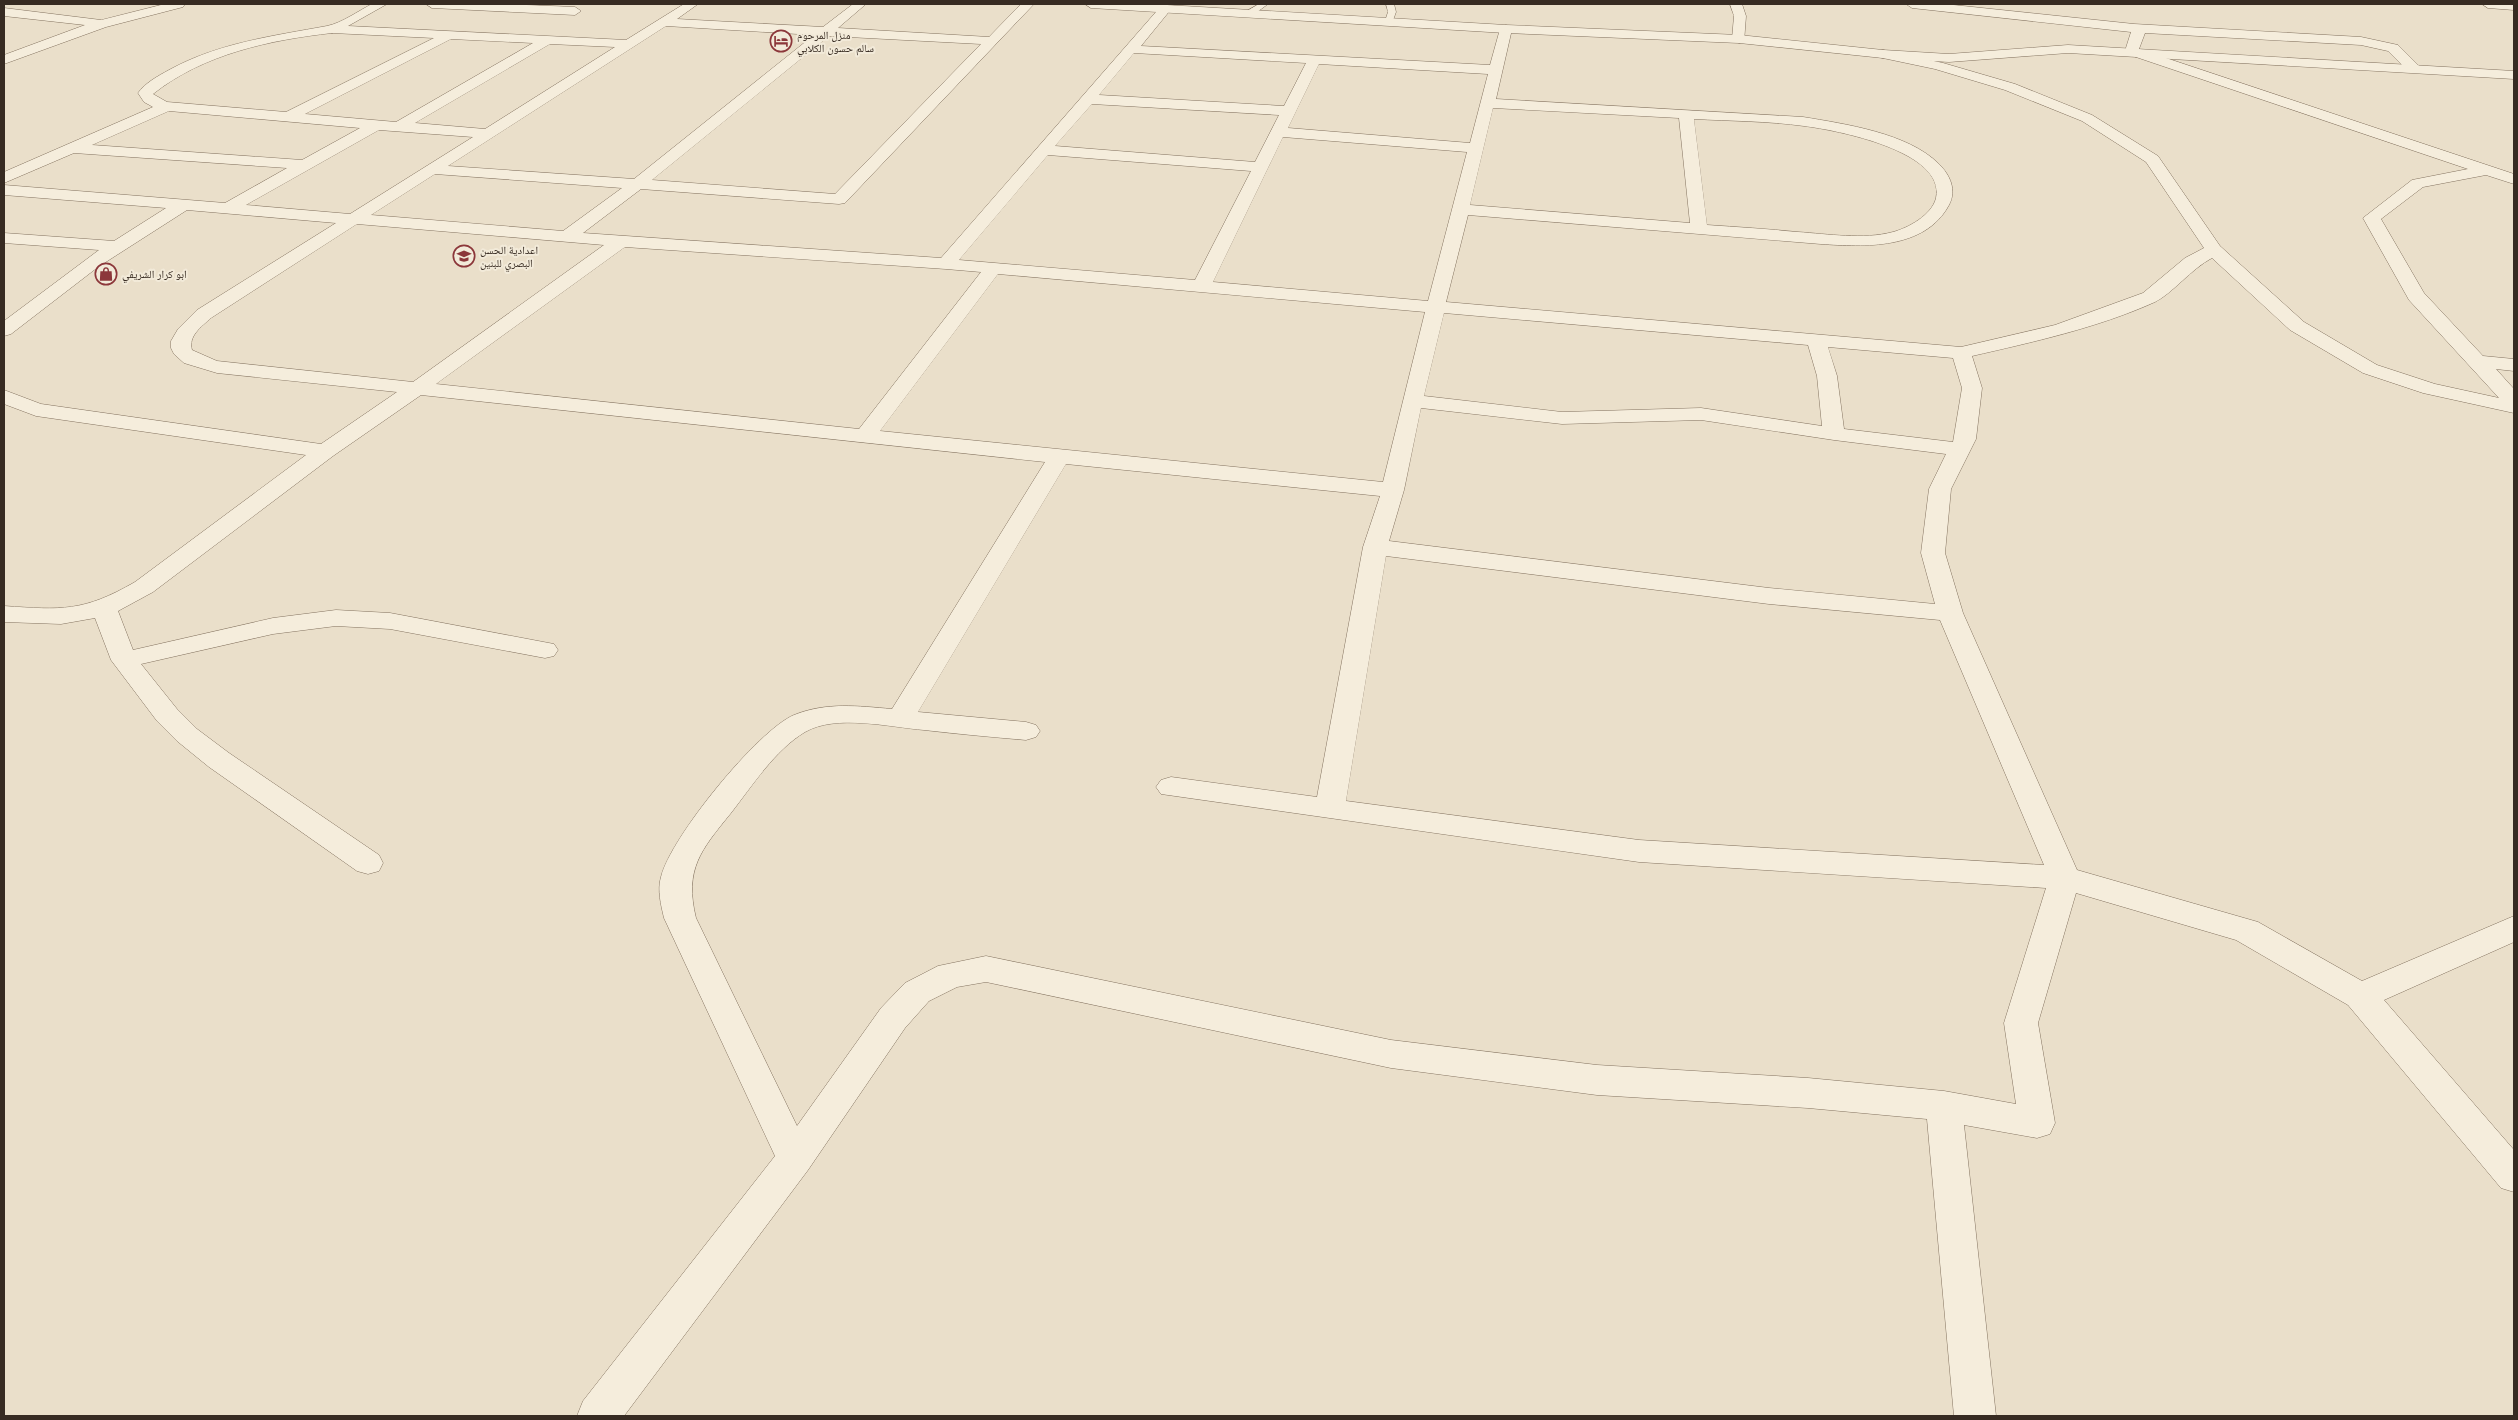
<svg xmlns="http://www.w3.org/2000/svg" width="2518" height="1420" viewBox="0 0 2518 1420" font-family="'Noto Serif','Noto Naskh Arabic',serif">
<rect width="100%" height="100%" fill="#eadfca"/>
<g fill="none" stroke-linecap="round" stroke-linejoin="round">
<g stroke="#847360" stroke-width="1">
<path id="service" d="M1259,4H1268L1253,15H1247V11Z
M1386,4H1394L1396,12L1392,23L1385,21L1388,12Z"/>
</g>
<g stroke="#847360" stroke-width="1">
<path id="minor" d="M165,4H185L183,7L106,27L4,64V55L85,25L4,16V8L101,20Z
M372,4H387L348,26L626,40L684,4H698L677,19L823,27L853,4H866L838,28L989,37L1021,4H1034L845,203L839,204L641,189L583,233L941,258L1162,5L1166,4L1172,8L1141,46L1490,65L1500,29L1506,25L1512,29L1496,99L1803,117C1845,124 1908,133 1939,164C1950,175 1957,190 1949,205C1925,250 1864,247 1821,244L1468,215L1446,302L1961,347L2055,325L2143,293L2185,258L2204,248L2146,162L2082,121L2005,90L1935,69L1878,57L1876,54L1878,51L1883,50L1943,63L2015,84L2092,115L2158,156L2220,246L2304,322L2377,365L2435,384L2499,398L2409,300L2363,218L2412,180L2468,169L2127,54L2125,51L2131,32L1912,8L1906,4H1944L2134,24L2361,37L2398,45L2419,66L2421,69L2419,72H2409L2388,51L2361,45L2145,33L2139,49L2514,174V184L2486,175L2423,187L2381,219L2424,293L2483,356L2514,359V371L2496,369L2514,389V413L2423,393L2363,373L2290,330L2212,258C2191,269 2173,293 2155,302C2097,328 2033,342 1972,356L1982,388L1976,439L1951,489L1945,553L1963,613L2077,870L2258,922L2362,981L2514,916V942L2384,1000L2514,1150V1192L2501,1188L2348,1005L2236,940L2076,893L2038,1023L2055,1123L2050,1134L2037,1138L1964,1125L1996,1416H1954L1927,1119L1808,1108L1597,1095L1391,1068L986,982L957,987L929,1001L905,1028L808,1170L624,1416H577L583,1401L775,1156L664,918C661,905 657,890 661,877C670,838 758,730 794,715C826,702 858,706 892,709L1045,462L421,395L333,456L153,592L118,611L133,650L273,618L336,610L390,613L554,644L558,650L554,656L545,658L390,629L336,626L273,634L141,664L177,709L197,729L229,753L379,855L383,863L379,871L368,874L357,871L209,767L177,741L157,721L111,660L95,618L61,624L4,622V606C62,610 83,612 135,582L306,455L36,416L4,404V390L41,404L321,444L397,392L217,373L184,363L174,354L171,348V341L178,329L197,310L336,223L187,210L98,267L11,334L4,336V321L99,250L4,243V233L114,241L166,208L4,195V185L225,203L287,168L74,153L4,183V172L153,107L144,102L138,93C145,83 158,76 169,70C218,43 273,36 327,26C342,23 358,11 372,4ZM666,26L814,35L634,179L448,166ZM332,33L434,38L286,112L167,102L153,94C203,54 270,40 332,33ZM829,36L981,44L835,194L652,180ZM451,39L533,43L396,122L305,114ZM550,44L615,47L485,129L415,123ZM1134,53L1306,63L1284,106L1099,95ZM1319,64L1488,74L1470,143L1288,128ZM1092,104L1279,115L1255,162L1055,146ZM1493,108L1679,118L1690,223L1470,205ZM169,111L360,128L302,160L92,145ZM1694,119C1730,121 1768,121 1804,126C1836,130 1946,151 1936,198C1932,215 1908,228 1893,232C1863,240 1828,234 1798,232C1768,229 1737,227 1707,225ZM379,130L473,137L350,214L246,205ZM1283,137L1467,152L1428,301L1213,282ZM1048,155L1251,171L1195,280L959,260ZM435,174L622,188L563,231L371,215ZM357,224L604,245L413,382L217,361L192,350C188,336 201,327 211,318ZM625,247L946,269L981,272L859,429L436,384ZM998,274L1425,312L1383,482L880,431ZM1444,313L1808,345L1817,376L1822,426L1701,408L1562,412L1424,396ZM1828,347L1953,358L1962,388L1953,442L1844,429L1837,376ZM1421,408L1562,424L1701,420L1834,440L1946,454L1929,489L1921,553L1935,604L1769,588L1389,541L1404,490ZM1066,464L1380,496L1363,547L1317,797L1171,777L1161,780L1156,787L1161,794L1639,862L2046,888L2004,1023L2016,1104L1944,1091L1808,1078L1597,1065L1391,1040L986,956L938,966L905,983L881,1008L797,1126L696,918C684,869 701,850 731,813C752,786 775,750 805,732C836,714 889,727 924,730C958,734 992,737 1026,740L1036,737L1040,731L1036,725L1026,722L918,712ZM1386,556L1769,604L1940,620L2044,865L1639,840L1346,801Z
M426,4H504L575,7L581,11L575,15L432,8Z
M1730,4H1742L1746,16L1744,42L1739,43L1732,39L1734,16Z
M2482,4H2514V10L2488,8Z"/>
</g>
<g stroke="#847360" stroke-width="1">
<path id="tertiary" d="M1085,4H1149L1506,25L1739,35L1883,50L1949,54L2068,45L2514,71V79L2068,53L1949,62L1883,58L1739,43L1506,33L1091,8Z"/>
</g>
<use href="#service" fill="#f5eddc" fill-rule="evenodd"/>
<use href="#minor" fill="#f5eddc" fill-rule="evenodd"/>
<use href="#tertiary" fill="#f5eddc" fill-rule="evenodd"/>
</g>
<defs>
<g id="hotel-ring" transform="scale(1.125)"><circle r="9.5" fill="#f2ead9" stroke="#8c373a" stroke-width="1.5"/><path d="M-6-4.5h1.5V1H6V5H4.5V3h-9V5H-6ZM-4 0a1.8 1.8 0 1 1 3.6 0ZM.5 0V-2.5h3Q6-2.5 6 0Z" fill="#8c373a"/></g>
<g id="school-ring" transform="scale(1.125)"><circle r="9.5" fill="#f2ead9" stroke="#8c373a" stroke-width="1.5"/><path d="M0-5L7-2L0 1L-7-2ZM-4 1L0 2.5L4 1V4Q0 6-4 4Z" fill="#8c373a"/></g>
<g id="shop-ring" transform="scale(1.125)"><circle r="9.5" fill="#f2ead9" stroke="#8c373a" stroke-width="1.5"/><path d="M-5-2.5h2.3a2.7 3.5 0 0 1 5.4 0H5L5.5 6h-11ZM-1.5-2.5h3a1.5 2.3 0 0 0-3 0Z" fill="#8c373a"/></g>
</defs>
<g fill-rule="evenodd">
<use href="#hotel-ring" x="781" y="41"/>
<use href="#school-ring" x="464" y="256"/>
<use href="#shop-ring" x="106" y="274"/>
</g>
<g text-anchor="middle" stroke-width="4" stroke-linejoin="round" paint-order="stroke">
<g font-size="11" fill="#372b22" stroke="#f2ead9" text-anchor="start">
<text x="797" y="39">منزل المرحوم<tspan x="797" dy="13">سالم حسون الكلابي</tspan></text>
<text x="480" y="254">اعدادية الحسن<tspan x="480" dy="13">البصري للبنين</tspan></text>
<text x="122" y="278">ابو كرار الشريفي</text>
</g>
</g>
<rect width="2518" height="1420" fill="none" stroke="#372b22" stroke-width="10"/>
</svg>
